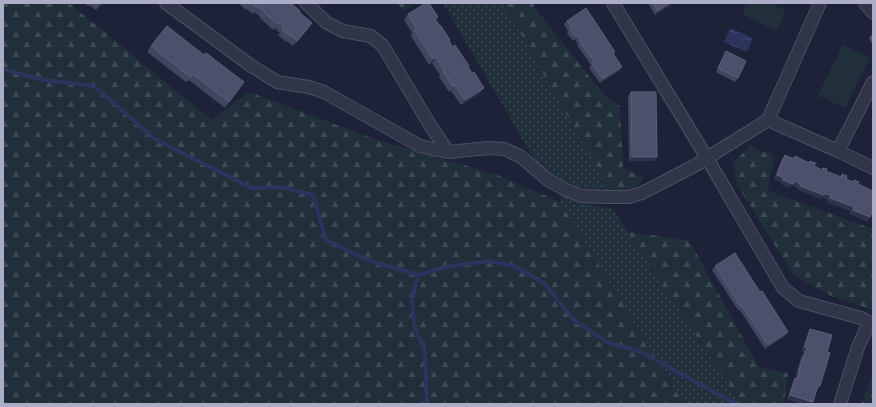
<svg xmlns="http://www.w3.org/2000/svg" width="876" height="407" viewBox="0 0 876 407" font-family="Montserrat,sans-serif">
<defs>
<pattern id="grass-dots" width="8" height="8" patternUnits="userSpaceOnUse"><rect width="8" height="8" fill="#202f39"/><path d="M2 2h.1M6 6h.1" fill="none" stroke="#3e4b54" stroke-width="1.8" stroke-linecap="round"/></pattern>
<pattern id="forest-firs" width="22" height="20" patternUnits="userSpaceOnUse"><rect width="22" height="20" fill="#202f39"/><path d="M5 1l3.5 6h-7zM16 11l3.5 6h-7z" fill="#3e4b54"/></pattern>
<pattern id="water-ripples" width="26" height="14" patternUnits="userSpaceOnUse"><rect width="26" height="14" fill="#2c335c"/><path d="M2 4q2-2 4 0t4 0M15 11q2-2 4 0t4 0" fill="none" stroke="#484e72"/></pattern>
</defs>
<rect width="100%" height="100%" fill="#1e2238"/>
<path fill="url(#grass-dots)" d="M443,3H503L610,191C588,191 567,185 548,172C541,168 536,161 531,154Z
M559,194L589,205L613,209L741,404H684L560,202Z"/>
<path fill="url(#forest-firs)" d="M3,3H69L212,120L249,92L380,141L495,174L560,202L684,404H3Z
M398,3H416L403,11Z
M503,3H534V7L605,96L620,106L623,168L643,177L639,186L620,191H610Z
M750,146L774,156L768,191L870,228L873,223V310L831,296L794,276L737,185L733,163Z
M628,232L689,240L759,367L788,373L784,404H741Z
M873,374V404H861Z"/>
<path fill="#202f39" d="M747,3H769L786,11L776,31L742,14Z
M843,44L870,58L845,108L818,95Z"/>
<path fill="url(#water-ripples)" d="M730,28L753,38L747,52L724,42Z"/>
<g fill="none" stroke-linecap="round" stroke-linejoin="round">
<path stroke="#2c335c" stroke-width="4" d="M3,69L43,80L94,86L155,139L251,188L281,187L313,195L326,240L368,260L418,275L445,267L488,261L514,266L543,282L574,320L607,342L643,353L736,404
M418,275L412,300L414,324L425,353L427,404"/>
<g stroke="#4c4f64" stroke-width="14">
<path id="minor" d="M166,3L250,65L277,82L309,87L324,92L420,146L448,152L488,148L504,149L520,156L548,180L566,190L582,196L604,197H628L642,193L696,165L707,158L768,120L820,3
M306,3L327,23L343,31L371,36L383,46L430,125L448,152
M613,3L707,158L783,288L799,301L861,318L873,324
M865,3L873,13
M768,120L838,151L873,168
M838,151L873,82
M840,404L858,347L869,323"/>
</g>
<use href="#minor" stroke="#313548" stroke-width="12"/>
</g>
<path fill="#414560" d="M84,3H102L96,10L89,5L88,6Z
M238,3H291L299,12L308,29L293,46L287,41L286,42L278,35L280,33L275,28L273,30L260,18V17L255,12L253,14L247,9L246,10Z
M648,3H674L655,15Z
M408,14L436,20L450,40L449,41L452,47L469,66L468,67L480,93L461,105L451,91L449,92L439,77L440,75L432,63L429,65L411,36L412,33L404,20Z
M567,21L615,52L613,54L619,71L600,83L589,68L591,65L588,61L577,45L578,44L575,39L573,41L567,33L568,31L564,24Z
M873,35V45L869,39Z
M151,46L204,55L244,82L225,108L189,80L186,82L147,52Z
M726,51L738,78L735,82L716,72L724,55Z
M631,92L654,161H629L628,96Z
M785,155L793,158L795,156L809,163L810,161L814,166L822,170L823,168L826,171L840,177L842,174L846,179L853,182L854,180L858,184L870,217L867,221L850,214L851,211L827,202L828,200L823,197L821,199L797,189L798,188L792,185L790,188L781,184V182L774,179L782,159Z
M715,266L760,292L788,332L785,336L765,349L740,310H738L712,270Z
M810,329L827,352L817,390H816L811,404H803L787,399L793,382L795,378H796L797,375H796L801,358L803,355L804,352L802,351L808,333Z"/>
<path fill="#2e324b" d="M670,3H674L655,15L657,11Z
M312,23L308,29L293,46L297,41Z
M436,57L432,63L429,65L433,59Z
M622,67L619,71L600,83L603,79Z
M455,85L451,91L449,92L453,87Z
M484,88L480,93L461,105L465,100Z
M632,157H657L654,161H629Z
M777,175L784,178L781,182L774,179Z
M783,180L794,181L800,184L798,188L792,185L790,188L781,184Z
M800,186L825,193L831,196L828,200L823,197L821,199L797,189Z
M830,198L854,207L851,211L827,202Z
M853,210L870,217L867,221L850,214Z
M788,332L785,336L765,349L768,345Z
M805,347L807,348L804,352L802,351Z
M818,386H820L817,390H815Z
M790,395L813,402L811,404H803L787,399Z"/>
<path fill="#4c506b" stroke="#5b5f79" d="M248,3H291L300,11L299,12L312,23L297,41L291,35L290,36L282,30L284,27L279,23L277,24L264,12V11L259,7L257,8L251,3L250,4Z
M426,3H429L438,17L435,19L440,26H441L450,40H449L452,47L455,45L469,66L468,67L472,73L474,72L484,88L465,100L455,85L453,87L443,71L444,70L436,57L433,59L414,30L417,29L408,14Z
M653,3H670L657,11Z
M586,8L615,52L613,53L622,67L603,79L592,64L595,62L591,57H590L580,41H581L578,35L576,37L570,29L572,28L567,21Z
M167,26L204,55L206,53L244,82L229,102L193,74L190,77L151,46Z
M873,35V41L870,37Z
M726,51L746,61L738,78L718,68Z
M631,92H656L657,157H632Z
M785,155L793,159L795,156L809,163L810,161L812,162L816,163L814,166L822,170L823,168L827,169L826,171L841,177L842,174L847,176L846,179L853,182L854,180L859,182L858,184L873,191V210L870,217L853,210L854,207L830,198L831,196L825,193L824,195L800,186V184L794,181L793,184L783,180L784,178L777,175Z
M735,253L760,292L762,291L788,332L768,345L742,306L741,307L715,266Z
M810,329L832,335L827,352L830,353L820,386H818L813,402L790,395L795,378H798L800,371H799L804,354L805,355L807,348L805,347Z"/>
<rect width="876" height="407" fill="none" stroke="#abaec6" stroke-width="8"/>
</svg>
